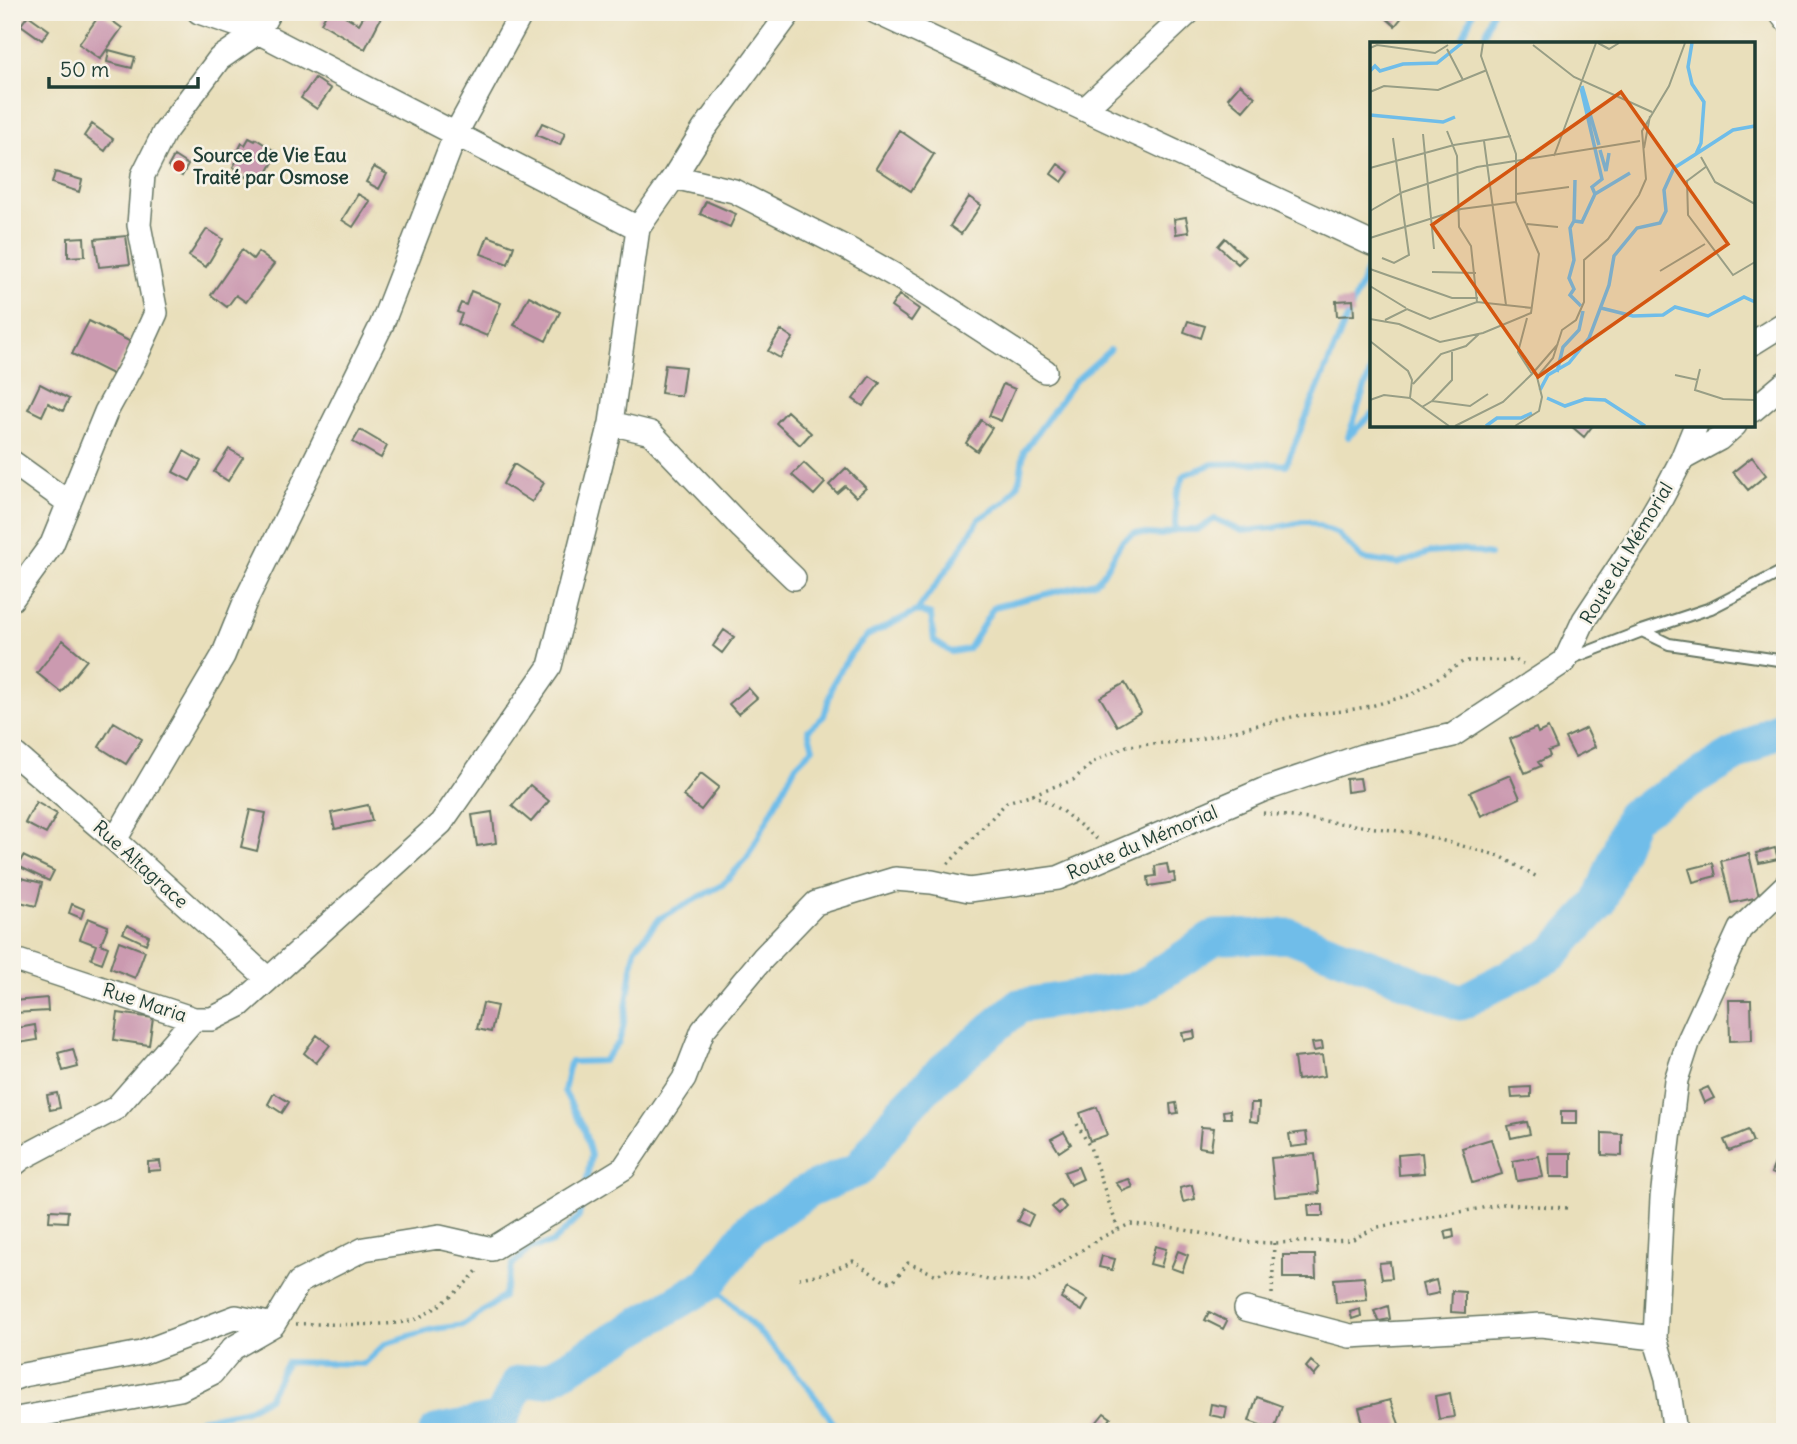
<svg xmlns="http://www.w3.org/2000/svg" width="1797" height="1444" viewBox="0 0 1797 1444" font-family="Delius,sans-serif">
<rect width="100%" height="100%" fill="#f7f3e8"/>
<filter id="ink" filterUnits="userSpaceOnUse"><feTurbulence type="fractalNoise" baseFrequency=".0143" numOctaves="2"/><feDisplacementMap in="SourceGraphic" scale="14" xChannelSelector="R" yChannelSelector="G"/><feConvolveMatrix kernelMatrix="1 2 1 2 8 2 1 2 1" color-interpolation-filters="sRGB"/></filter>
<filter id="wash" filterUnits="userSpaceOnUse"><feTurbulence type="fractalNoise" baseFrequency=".00686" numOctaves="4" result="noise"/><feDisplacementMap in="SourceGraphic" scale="28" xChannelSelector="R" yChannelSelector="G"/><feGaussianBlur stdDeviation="1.57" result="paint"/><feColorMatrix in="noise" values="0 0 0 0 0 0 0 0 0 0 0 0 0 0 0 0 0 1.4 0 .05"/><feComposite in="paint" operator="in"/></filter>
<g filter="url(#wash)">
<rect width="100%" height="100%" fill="#e9dfbb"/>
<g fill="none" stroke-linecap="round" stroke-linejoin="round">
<path stroke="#6fbde9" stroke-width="6" d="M1460,44L1473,12
M1482,44L1492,12
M1372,367L1348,437L1372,414
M1175,530H1197L1215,519L1242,531L1274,528L1307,521L1338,534L1363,559L1398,564L1429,553L1464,550L1490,555
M917,611L953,561L979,519L1006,501L1019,483L1024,451L1074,382L1110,350
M586,1184L591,1155L584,1129L564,1091L570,1062L603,1061L619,1042L623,1028L635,949L660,918L722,885L747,858L796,765L813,748L808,730L824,716L834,681L852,652L867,636L917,611L931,615L934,641L951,652L968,649L994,607L1095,582L1103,574L1122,541L1134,533L1162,535L1175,530L1176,496L1184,475L1213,464L1259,463L1286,465L1372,258
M708,1284L722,1294C765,1338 807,1379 839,1432
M187,1432L200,1419L244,1411L268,1398L287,1362L364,1364L386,1343L434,1329L464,1325L481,1313L503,1297L513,1264L531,1248L552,1243L579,1217L582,1201"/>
<path stroke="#6fbde9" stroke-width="35" d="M436,1432L501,1419L518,1383L548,1379L708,1284L750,1229L808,1191L859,1169L901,1113L940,1073L1019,1006L1139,988L1215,937L1291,936L1390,974L1460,1003L1552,954L1599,903L1632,816L1785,725"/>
</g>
<g id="blocks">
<path fill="#cb9ab0" d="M327,12H338L359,24L366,12H384L365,49L321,23Z
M1391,12H1398L1403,16L1395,26L1386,18Z
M101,13L122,28L100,59L79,44Z
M28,15L49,30L42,40L21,25Z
M109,50L135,57L132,68L107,62Z
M315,78L331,89L317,109L301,98Z
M1240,84L1255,97L1243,111L1228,98Z
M542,123L565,133L560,145L536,135Z
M92,124L113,139L105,151L84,136Z
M899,130L934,154L911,191L876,168Z
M249,138L255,141L256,139L278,153L262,182L248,175L247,177L233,167L239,157L236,155L242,143L245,145Z
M174,156L188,165L182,176L168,167Z
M1058,164L1069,172L1062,182L1051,174Z
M374,167L387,174L379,189L366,182Z
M55,172L82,180L79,192L52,183Z
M358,194L370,201L353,227L342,220Z
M969,197L981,205L961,234L950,226Z
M706,201L736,214L730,227L700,214Z
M1186,217L1189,232L1176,234L1174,219Z
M207,229L223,239L206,267L189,256Z
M126,236L130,264L99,267L95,239Z
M488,236L514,246L508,264L481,254Z
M84,237L85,256L68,257V238Z
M1225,238L1245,257L1238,264L1218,246Z
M242,250L253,259L258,252L274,264L246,302L236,295L227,307L211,295Z
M471,291L501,303L487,336L458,324L462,314L457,312L461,303L466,305Z
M899,295L919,309L911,321L891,307Z
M529,296L560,312L546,341L514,325Z
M1353,300L1354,315L1337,316L1336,301Z
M89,321L131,342L114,375L72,354Z
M1188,321L1205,326L1201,338L1184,332Z
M781,330L793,338L780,358L768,351Z
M665,365L685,367L681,396L661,393Z
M870,376L880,383L863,406L853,399Z
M40,384L69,399L63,411L48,403L42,416L28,409Z
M1003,384L1015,389L1001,421L989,416Z
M787,411L811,433L800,445L776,423Z
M981,420L992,428L977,451L966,443Z
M1570,425H1593L1584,437Z
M360,430L387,446L381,458L353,442Z
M229,449L243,457L228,481L214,472Z
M184,451L201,461L190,481L173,472Z
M1752,457L1766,475L1748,490L1733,472Z
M804,463L825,483L814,495L792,475Z
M514,464L544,483L532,502L503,484Z
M846,468L866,488L856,497L845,486L837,493L829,485Z
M724,630L734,637L722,653L713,646Z
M63,640L87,660L61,692L37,673Z
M1125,683L1141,712L1117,726L1100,697Z
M748,688L757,698L738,714L729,704Z
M114,722L142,739L126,764L99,747Z
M1536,728L1538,733L1548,728L1557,748L1548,751L1550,756L1538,762L1541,766L1525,773L1510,739Z
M1586,728L1595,747L1575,757L1565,738Z
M701,773L719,787L701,810L683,796Z
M1510,775L1520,798L1481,816L1470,792Z
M1360,778L1362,790L1347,792L1346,779Z
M530,785L549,801L531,822L512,806Z
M36,802L57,814L46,834L25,823Z
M368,805L372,821L335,829L331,813Z
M250,810L266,813L257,851L241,847Z
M492,812L496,843L477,846L472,815Z
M1775,848L1778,859L1759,863L1756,853Z
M1749,854L1759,897L1731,903L1721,861Z
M23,856L54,871L49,881L18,866Z
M1713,863L1716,876L1693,882L1689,869Z
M1167,864L1169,874L1174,873L1175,882L1149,886L1148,877L1156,876L1155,866Z
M17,877L42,883L36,906L12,900Z
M72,904L84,909L81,918L69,913Z
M88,918L108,926L101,944L108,947L102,963L91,959L96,945L80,939Z
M127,925L149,936L146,944L123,933Z
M119,941L145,951L135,978L110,968Z
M47,998L48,1011L14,1013L13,1001Z
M1729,1000H1751L1752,1040L1730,1041Z
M483,1003L497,1006L491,1032L477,1029Z
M118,1013L153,1018L149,1045L114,1040Z
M35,1025L37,1040L12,1044V1029Z
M1194,1031L1195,1038L1184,1040L1182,1033Z
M317,1035L330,1045L316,1063L304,1053Z
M1322,1042L1323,1049L1314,1051L1312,1043Z
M73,1049L78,1067L63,1071L58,1053Z
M1322,1055L1325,1076L1297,1080L1294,1058Z
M1531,1087V1097L1512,1098L1511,1088Z
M1708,1087L1714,1098L1704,1103L1699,1091Z
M57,1093L60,1108L50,1110L47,1095Z
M274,1093L289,1102L282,1113L268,1104Z
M1176,1103L1178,1113L1171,1114L1170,1104Z
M1251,1103H1259L1258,1122L1250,1121Z
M1097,1107L1107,1135L1090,1141L1080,1113Z
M1230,1110L1231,1118H1224L1223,1111Z
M1561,1111H1577V1124H1561Z
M15,1116L20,1132L12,1134V1117Z
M1527,1122L1530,1134L1511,1138L1508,1126Z
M1201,1127L1214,1128L1211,1149L1199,1147Z
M1748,1130L1753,1142L1729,1151L1724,1140Z
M1064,1132L1071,1144L1059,1152L1051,1139Z
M1306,1132L1308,1145L1291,1147L1289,1134Z
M1602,1133L1622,1134V1156L1602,1155Z
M1491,1139L1502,1174L1472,1183L1462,1148Z
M1422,1153L1424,1173L1399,1175L1398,1155Z
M1549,1153H1571V1177H1550Z
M1315,1154L1319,1193L1275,1197L1271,1158Z
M1539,1156L1543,1177L1517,1181L1513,1161Z
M160,1161L161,1170L148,1171V1162Z
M1775,1163L1783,1167L1780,1176L1771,1173Z
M1078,1167L1083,1179L1070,1185L1064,1172Z
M1129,1179L1133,1187L1123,1191L1116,1183Z
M1192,1185L1195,1199L1183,1202L1180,1188Z
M1060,1200L1066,1207L1059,1214L1052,1207Z
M1308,1205H1323V1216H1309Z
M1023,1209L1033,1215L1028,1226L1017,1221Z
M50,1210L68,1211L67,1222L49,1221Z
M1453,1229L1454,1237L1447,1239L1445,1231Z
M1155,1246L1166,1249L1161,1267L1150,1264Z
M1178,1251L1188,1255L1182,1272L1171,1268Z
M1283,1255H1315L1316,1278H1283Z
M1102,1256L1115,1259L1112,1270L1099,1267Z
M1390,1262L1392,1278L1382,1279L1379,1263Z
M1364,1277L1367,1300L1336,1303L1334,1279Z
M1436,1280L1439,1293L1425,1296L1422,1284Z
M1067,1288L1088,1300L1082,1311L1061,1298Z
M1452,1291L1465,1292V1313L1451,1312Z
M1388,1306L1390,1319L1379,1321L1374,1311Z
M1360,1309L1361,1316L1352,1319L1350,1312Z
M1209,1312L1227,1321L1223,1329L1205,1320Z
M1311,1361L1320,1369L1314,1376L1306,1367Z
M1450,1393L1454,1417L1439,1419L1435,1396Z
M1257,1397L1282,1406L1274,1430L1249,1421Z
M1390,1400L1402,1432H1365L1359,1408Z
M1211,1404L1227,1407L1225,1418L1209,1415Z
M1104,1413L1111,1418L1104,1428L1096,1423Z"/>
</g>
</g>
<g filter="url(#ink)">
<use href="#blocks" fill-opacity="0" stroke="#667663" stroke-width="2"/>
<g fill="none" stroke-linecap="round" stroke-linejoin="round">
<g stroke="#667663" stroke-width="14">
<path id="lane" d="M1642,631L1669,644L1785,661
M1567,660L1642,631L1711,608L1785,570"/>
</g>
<g stroke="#667663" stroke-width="26">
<path id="street" d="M199,12L258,32L638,228
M876,12L1372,244
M1780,12L1785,19
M1085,109L1189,12
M674,177L734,191L850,250L917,288L1045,371
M1753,343L1785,323
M1753,410L1785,383
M611,423L651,433L742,528L794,578
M1682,459L1719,439L1735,425
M12,462L69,503
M12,599L52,544L106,412L135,359L156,313L139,225L143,175L164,133L219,59L258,32L269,12
M12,752L115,840L268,979
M115,840L223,656L245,602L382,324L456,133L522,12
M12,959L194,1019H212L240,1005L441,823L550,666L611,423L638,228L674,177L704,129L790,12
M12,1166L22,1158L116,1108L194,1019
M1246,1309L1350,1336L1541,1325L1655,1338
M12,1379L23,1375L141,1353L236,1317L273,1325
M12,1425L22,1418L180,1389L212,1373L233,1348L273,1325L299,1282L364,1249L439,1237L492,1249L624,1168L684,1079L703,1030L763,958L816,903L895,879L932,882L969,890L1058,878L1263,790L1362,756L1453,735L1565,661L1584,620L1639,537L1660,501L1682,459L1696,425
M1675,1432L1667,1378L1655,1338L1662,1198L1676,1080L1689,1040L1740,929L1785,886"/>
</g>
<path stroke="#667663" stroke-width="3.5" stroke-dasharray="2 5" stroke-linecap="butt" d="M1033,794L1073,780L1095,761L1127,746L1190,741L1296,716L1343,711L1371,706L1413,694L1464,661L1515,660L1523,664
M1263,813L1414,833L1500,856L1537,877
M948,864L1007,802L1033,794L1062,811L1097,839
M1077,1124L1090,1147L1118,1229
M799,1278L827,1273L853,1261L886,1282L894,1281L908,1263L937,1275L948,1269L988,1280L1033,1281L1104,1236L1130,1224L1170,1227L1246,1242L1274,1243L1351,1240L1378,1227L1504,1204L1568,1208
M1272,1294L1274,1243
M296,1324C324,1323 394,1328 416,1319C439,1308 464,1288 479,1268"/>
<use href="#lane" stroke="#fff" stroke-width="10"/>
<use href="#street" stroke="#fff" stroke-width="23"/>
</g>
</g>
<circle fill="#c8321e" stroke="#f7f3e8" stroke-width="2.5" cx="179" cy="166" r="7"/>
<g text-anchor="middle" stroke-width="5" stroke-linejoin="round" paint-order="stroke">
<g font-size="19" font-weight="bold" fill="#1f3d34" stroke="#f7f3e8" text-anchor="start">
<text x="193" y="162">Source de Vie Eau<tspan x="193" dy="22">Traité par Osmose</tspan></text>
</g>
<g font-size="19" fill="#1f3d34" stroke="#f7f3e8">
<text transform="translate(1626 553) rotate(-59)" y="7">Route du Mémorial</text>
<text transform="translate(1142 842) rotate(-23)" y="7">Route du Mémorial</text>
<text transform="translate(141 864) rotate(42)" y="7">Rue Altagrace</text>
<text transform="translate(145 1002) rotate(18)" y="7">Rue Maria</text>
</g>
</g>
<g transform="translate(1370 42)">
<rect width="385" height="385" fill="#e9dfbb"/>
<path fill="none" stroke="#6fbde9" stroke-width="3.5" d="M0,29L5,24L10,29L33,22L67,21L92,1M212,44L229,103M0,73L73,80L85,75M230,108L236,129L239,111M326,112L363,88L385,84M225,152L260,131M204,178L205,138M211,264L200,253L204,247L199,236L204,218L200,186L204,179L212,180L225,152L222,145L232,137L211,46M231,266L263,274L293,273L305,265L338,274L374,255L385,260M187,330L193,305L209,288L213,269M170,348L178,333L199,321L219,296L239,243L244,214L267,186L290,181L296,169L294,148L304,126L326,112L331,101L334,60L322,42L318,25L322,1M177,356L195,364L215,357L235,358L275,384M116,384L127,376H151L162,371"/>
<path fill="none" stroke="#989e85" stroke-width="2" d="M228,1L239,7L249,1M163,3L204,35L282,70M0,6L7,3L65,11L78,3M77,7L93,38M0,50L14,44L68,48L117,28M77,89L87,114L89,185L101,204L107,260M53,92L64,207M114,99L136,263M274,106L280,74M184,114L226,1M331,115L345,140L385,162M337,124L317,139L318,173L363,233L385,220M0,126L84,103L141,94M0,129V161M146,152L199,145M0,169L33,150L107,125L270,99M157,182L188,185M0,196L91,167L146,160M12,216L24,221L39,213L23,96M0,227L82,256H108M290,229L335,202M62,230L106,231M0,244L36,266M0,277L29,282L70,300L113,291L161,271L169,212L146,160V112L111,14L113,1M15,278L37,267L60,277L107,260L162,266M0,299L38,329L42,338L40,356L79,384M330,327L325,348L353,357L385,358M162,332L188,302M305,333L328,338M43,342L71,312L96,304L109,292M0,358L14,353L40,356M62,359L82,338V310M52,365L62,359L100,364L118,352M85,384L133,360L162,332L148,310L157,276M145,384L169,369L172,355L167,335L183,316L192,288L206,278L214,260V218L238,197L269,153L276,137L272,89L299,44L315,1"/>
<path fill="#d45610" fill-opacity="0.15" stroke="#d45610" stroke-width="3.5" d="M251,50L358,202L168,335L62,183Z"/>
<rect width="385" height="385" fill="none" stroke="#1f3d34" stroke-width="3.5"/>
</g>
<rect width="1797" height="1444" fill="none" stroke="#f7f3e8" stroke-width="42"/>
<path d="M49 77v10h149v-10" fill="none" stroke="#1f3d34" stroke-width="3.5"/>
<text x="60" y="77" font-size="21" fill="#1f3d34" stroke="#f7f3e8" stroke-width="5" paint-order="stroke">50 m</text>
</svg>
